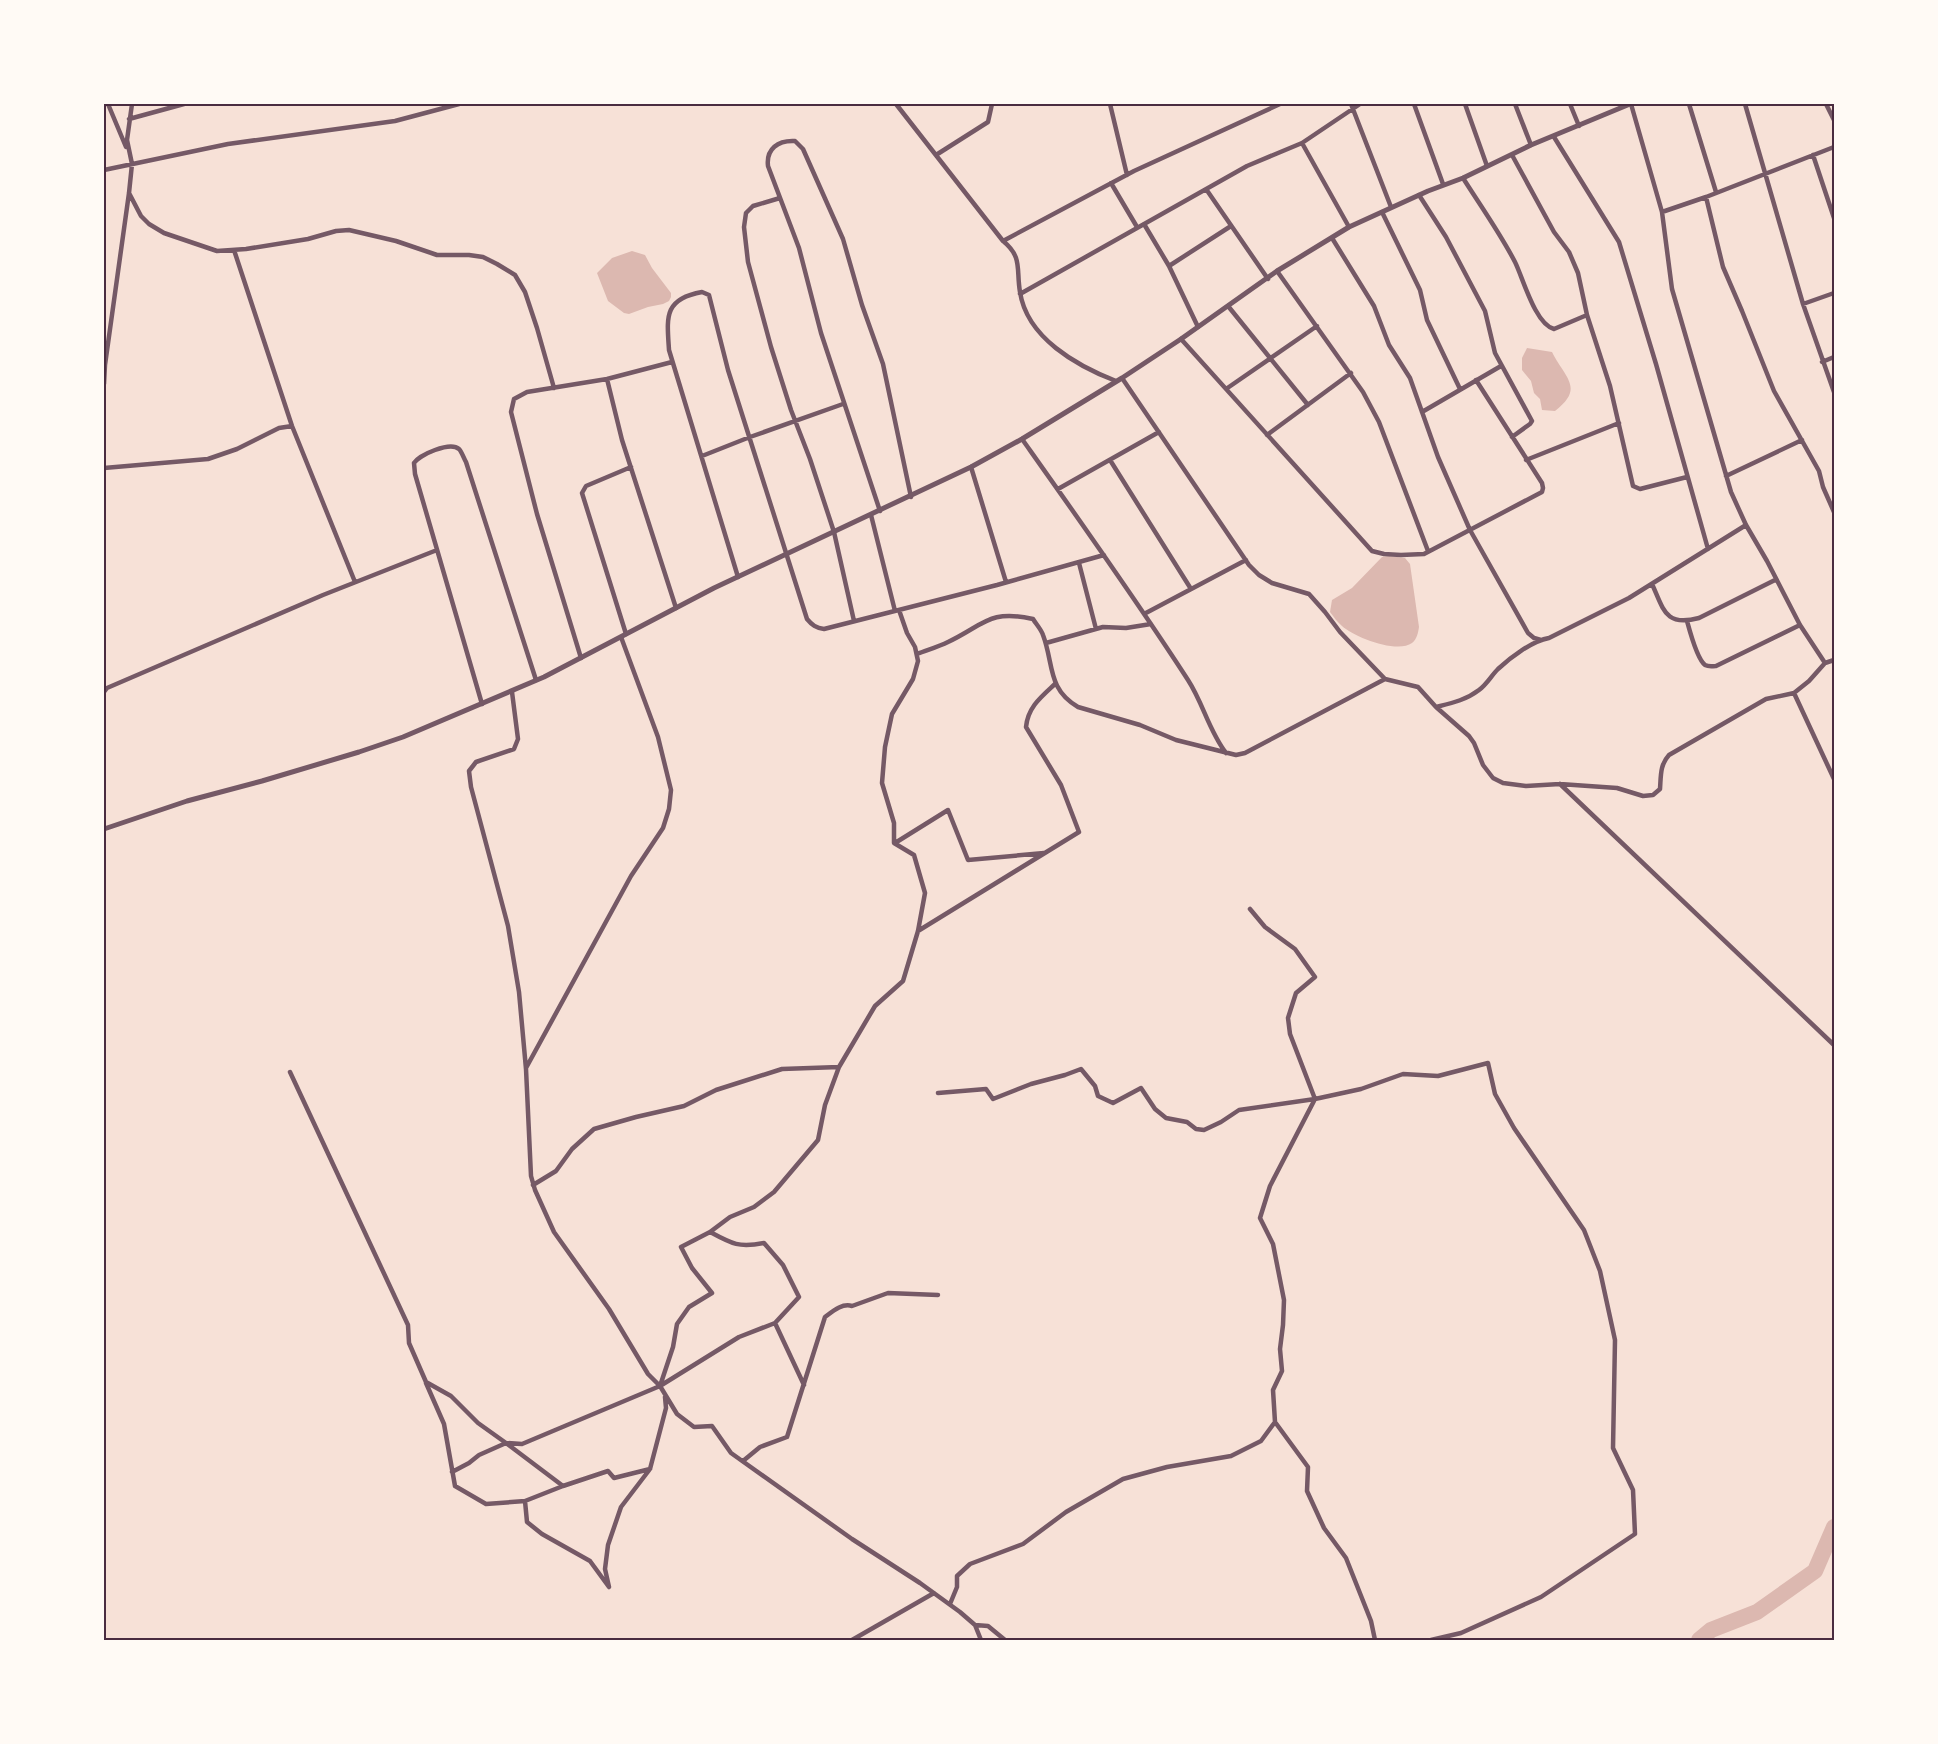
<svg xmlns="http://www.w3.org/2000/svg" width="1938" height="1744" viewBox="0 0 1938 1744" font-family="'Noto Sans',sans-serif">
<rect width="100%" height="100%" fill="#f7e1d7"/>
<path fill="#dcb8b0" d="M632,251L645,255L652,268L671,293V297L669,301L663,304L648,307L629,314L624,313L608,301L597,273L612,258Z
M1527,348L1552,352C1565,378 1585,388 1555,411L1542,410L1540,399L1534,393L1531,381L1522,370V358Z
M1389,556L1405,558L1410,564L1419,627C1418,633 1417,639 1412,643C1397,654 1354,637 1342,626C1337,622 1334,617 1330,612L1332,600L1352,588L1382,557Z"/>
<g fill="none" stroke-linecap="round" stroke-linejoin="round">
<path stroke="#dcb8b0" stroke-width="16" d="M1699,1640L1711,1630L1757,1612L1815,1571L1834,1527"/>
<path stroke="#755966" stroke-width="4.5" d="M108,104L126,147
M896,104L1003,241C1023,257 1016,270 1020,292C1027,338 1077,366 1116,381
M1110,104L1127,175
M1351,104L1391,207
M1414,104L1443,184
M1465,104L1487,166
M1515,104L1531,145
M1570,104L1579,126
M1631,104L1662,212L1672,289L1731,492L1746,525L1767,561L1800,625L1825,663
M1689,104L1716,192
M1745,104L1803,304L1834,392
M1826,104L1834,120
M129,119L184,104
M1554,137L1619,242L1656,364L1708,549
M1302,143L1349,227
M936,155L988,122L992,104
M1512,155L1554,232L1569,252L1578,273L1587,315L1610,386L1633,486L1640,489L1687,477
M1813,155L1834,218
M104,170L228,144L395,121L459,104
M1463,178C1480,205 1500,233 1515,262C1523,278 1535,324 1554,329L1587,315
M1111,183L1137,227
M1206,189L1268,279
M129,193L141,216L149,224L164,233L217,251L246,249L308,239L336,231L349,230L396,241L437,255H469L483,257L497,264L515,275L525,292L537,328L554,388
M1419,195L1446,237L1485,311L1495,353L1532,421L1530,424L1512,437
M1706,197L1723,267L1742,311L1774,391L1819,471L1823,487L1834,512
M780,198L753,206L746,213L744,227L748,262L771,347L791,410L810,459L834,532L854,621
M1382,212L1420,290L1427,320L1460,389
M1662,212L1706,197L1834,147
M1144,224L1169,266L1198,327
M1332,238L1374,306L1389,345L1410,378L1438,457L1470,530L1528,633L1534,638L1541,640
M1003,241L1134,171L1280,104
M234,250L292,426L355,582
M1169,266L1231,226
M1277,271L1363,392L1379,422L1428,551
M1020,294L1247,166L1302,143L1360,104
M1803,304L1834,293
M1228,306L1308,405
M1181,339L1372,551L1384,554L1401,555L1424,554L1542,492L1543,488L1542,483L1476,380
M1822,362L1834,357
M1122,378L1249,565L1259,575L1272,583L1309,594L1325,612L1340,632L1385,679L1418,687L1436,707L1469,736L1474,743L1483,765L1493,778L1503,783L1526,786L1560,784L1617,788L1643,796L1653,795L1660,789C1661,775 1660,765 1669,755L1766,699L1794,693L1809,681L1825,663L1834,660
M607,379L622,440L676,608
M104,384L105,365L129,193L132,164L127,140L132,104
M1226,389L1317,326
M1422,412L1501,366
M1267,435L1351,373
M1022,439C1078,518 1135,598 1188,680C1203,703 1209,731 1226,753
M702,456L750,437L843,404
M1110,460L1191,589
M1526,460L1619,423
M971,467L1006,582
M104,468L208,459L237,449L279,428L292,426
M1726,476L1802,440
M1058,489L1159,432
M880,511L821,333L799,248L768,166C766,149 778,140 795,141L803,149L843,239L862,305L883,364L911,497
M871,515L895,611
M1079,563L1096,629
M738,577L669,350C667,318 663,299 702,292L709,295L728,370L807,619C812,625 816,628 824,629L997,585L1104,555
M1652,584C1664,610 1665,627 1699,618L1775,580
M1144,614L1246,560
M1687,621C1690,632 1697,659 1705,665C1709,667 1712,666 1716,666L1800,625
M626,634L582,493L586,486L631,467
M1046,643L1103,627L1126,628L1151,624
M917,654C927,650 938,647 948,642C984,625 989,609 1033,619C1036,624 1041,629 1043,635C1054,664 1047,689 1078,707L1140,725L1176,740L1236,755L1245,753L1385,679
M581,658L537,514L511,412L514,399L527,392L607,379L672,362
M104,692L107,688L323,595L437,550
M512,692L518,739L514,749L476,762L469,771L471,787L508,926L519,992L526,1069L531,1176L535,1190L554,1232L609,1309L648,1374L660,1386L677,1414L694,1427L712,1426L731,1453L852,1539L920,1583L960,1612L975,1625L988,1626L1005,1640
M1794,693L1834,779
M482,704L415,474L414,463C419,455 450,441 459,449C462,452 464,459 466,462L536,680
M1436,707C1452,703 1466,700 1479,690C1487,684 1491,676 1498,669C1511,657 1532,641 1549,638L1629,598L1746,525
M1560,784L1834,1045
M895,843L948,810L968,860L1044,853
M1250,909L1265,927L1295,949L1315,977L1296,993L1288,1018L1290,1034L1315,1099L1361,1089L1403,1074L1438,1076L1488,1063L1495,1094L1514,1128L1584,1230L1600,1271L1615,1340L1613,1448L1633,1490L1635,1534L1541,1597L1461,1633L1431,1640
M918,931L1079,832L1061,785L1026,727C1028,707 1041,697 1055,684
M526,1068L631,876L663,828L669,809L671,790L658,737L621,637
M290,1072L408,1325L409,1343L426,1382L451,1396L478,1423L506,1443
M938,1093L986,1089L993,1099L1031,1084L1065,1075L1081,1069L1095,1086L1098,1096L1113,1103L1141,1088L1155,1109L1166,1118L1187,1122L1196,1129L1204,1130L1221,1122L1239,1110L1315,1099
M1315,1099L1270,1186L1260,1218L1273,1244L1284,1300L1283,1325L1280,1349L1282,1371L1273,1390L1275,1422L1308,1467L1307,1491L1324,1528L1346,1558L1371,1621L1375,1640
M533,1185L556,1171L572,1149L594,1129L636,1117L684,1106L716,1090L782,1069L839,1067
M710,1232C732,1244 739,1248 764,1243L783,1265L799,1297L775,1323
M426,1383L444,1424L455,1486L486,1504L525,1501
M660,1386L673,1347L677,1324L689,1307L712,1293L692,1268L681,1247L710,1232L730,1217L754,1207L774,1192L818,1140L825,1105L839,1067L875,1006L903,981L918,931L925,893L914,855L894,843V823L882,783L885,747L892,714L913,679L918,661L915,647L907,633L899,610
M665,1397L666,1408L650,1469L614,1478L608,1471L563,1486L506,1443L522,1444L660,1386L739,1337L775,1323L804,1385
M743,1461L760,1447L787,1437L825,1317C833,1311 842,1303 852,1306L888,1293L938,1295
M452,1472L469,1463L479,1455L506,1443
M563,1486L525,1501L527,1522L542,1534L590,1561L609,1587L605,1569L608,1545L621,1507L650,1469
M950,1604L957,1587V1576L970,1564L1023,1544L1066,1512L1123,1479L1167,1467L1231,1456L1261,1441L1275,1422
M975,1625L981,1640
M852,1640L934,1593"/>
<path stroke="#755966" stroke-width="5" d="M104,829L187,801L262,781L359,752L403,737L544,677L714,588L971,467L1022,439L1122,378L1181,339L1277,271L1349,227L1428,191L1463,178L1531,145L1630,104"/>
</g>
<rect width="1938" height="1744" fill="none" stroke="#fffaf5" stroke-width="210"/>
<rect x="105" y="105" width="1728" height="1534" fill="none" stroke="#4a2c40" stroke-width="2"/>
</svg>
